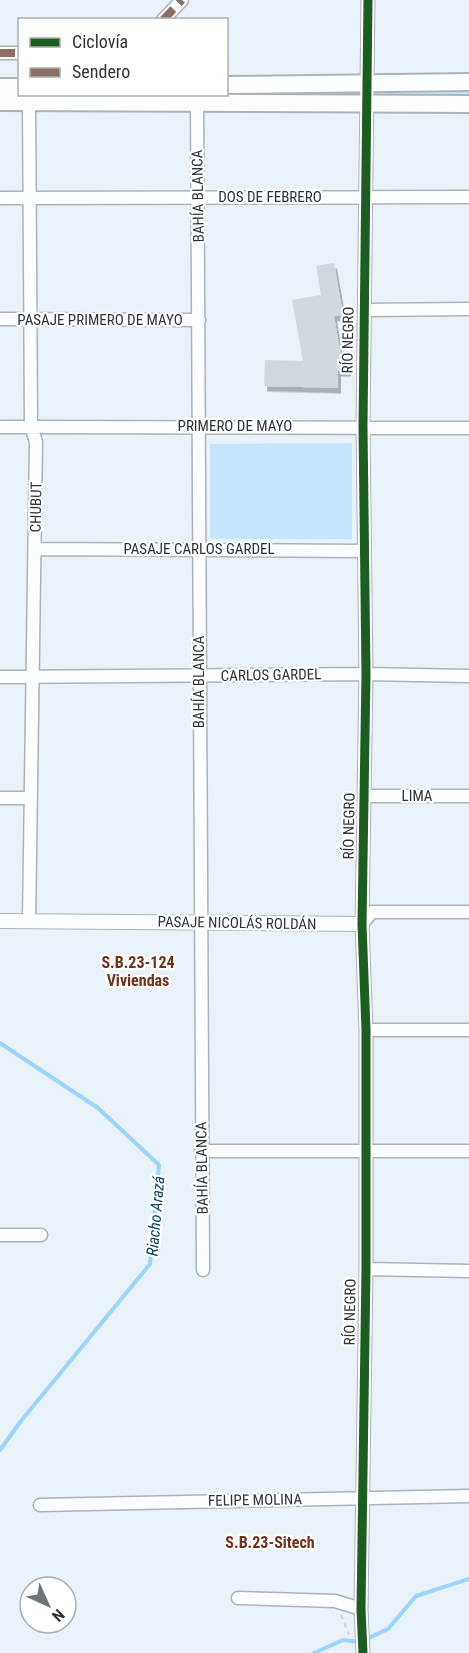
<svg xmlns="http://www.w3.org/2000/svg" width="469" height="1653" viewBox="0 0 469 1653" font-family="'Roboto Condensed',sans-serif">
<defs>
<filter id="shadow"><feDropShadow dx="3" dy="5.5" stdDeviation="0" flood-color="#0004"/></filter>
</defs>
<rect width="100%" height="100%" fill="#e8f2f8"/>
<path fill="#c5e5fa" d="M227,91H344V95H207L226,94Z
M469,91V94L387,96L386,92Z
M352,443V539H210V444Z"/>
<g fill="none" stroke-linecap="round" stroke-linejoin="round">
<path stroke="#9ad5fc" stroke-width="4" d="M0,1043L98,1108L159,1165L150,1264L21,1421L0,1450
M314,1653L343,1640L360,1642L388,1629L416,1596L469,1579"/>
</g>
<path fill="#d0d9de" filter="url(#shadow)" d="M334,263L343,315L334,316L342,362H348V371H338V388L264,386L265,360L303,361L292,300L321,295L316,266Z"/>
<g fill="none" stroke-linecap="round" stroke-linejoin="round">
<g stroke="#abb3b8" stroke-width="15">
<path id="minor" d="M163,20L182,0
M0,53H20
M197,94L203,1270
M29,96L31,426L36,442L29,921
M0,198L469,197
M364,310L469,309
M0,319L199,320
M0,427L469,428
M35,549L363,551
M0,677L366,674L469,676
M364,796H469
M0,798H31
M362,924L372,912H469
M366,1030H469
M201,1151H469
M0,1235H41
M366,1269L469,1271
M40,1505L469,1496
M238,1598L335,1601L361,1609
M363,1653L361,1609L366,1269V1030L362,924L366,674L363,426L368,0"/>
</g>
<g stroke="#abb3b8" stroke-width="16">
<path id="tertiary" d="M0,921L362,924"/>
</g>
<g stroke="#abb3b8" stroke-width="20">
<path id="secondary" d="M226,85L469,82
M0,87H20
M0,102L469,104"/>
</g>
<path stroke="#d2d4d6" stroke-width="2" stroke-dasharray="4.5 4.5" stroke-linecap="butt" d="M341,1615L349,1635"/>
<use href="#minor" stroke="#fcfdfe" stroke-width="12"/>
<use href="#tertiary" stroke="#fcfdfe" stroke-width="14"/>
<use href="#secondary" stroke="#fcfdfe" stroke-width="16"/>
<path stroke="#8d6e63" stroke-width="8" stroke-dasharray="15 8" stroke-linecap="butt" d="M163,20L182,0
M0,53H20"/>
<g stroke="#fff" stroke-width="13">
<path id="cycleway" d="M363,1653L361,1609L366,1269V1030L362,924L366,674L363,426L368,0"/>
</g>
<use href="#cycleway" stroke="#1b5e20" stroke-width="9"/>
</g>
<g text-anchor="middle" stroke-width="4.5" stroke-linejoin="round" paint-order="stroke">
<g font-size="15" fill="#2c343a" stroke="#fff">
<text transform="translate(198 196) rotate(-91)" y="5">BAHÍA BLANCA</text>
<text x="270" y="202">DOS DE FEBRERO</text>
<text x="100" y="325">PASAJE PRIMERO DE MAYO</text>
<text transform="translate(348 340) rotate(-89)" y="5">RÍO NEGRO</text>
<text x="235" y="431">PRIMERO DE MAYO</text>
<text transform="translate(36 507) rotate(-89)" y="5">CHUBUT</text>
<text x="199" y="554">PASAJE CARLOS GARDEL</text>
<text transform="translate(271 675) rotate(-1)" y="5">CARLOS GARDEL</text>
<text transform="translate(199 682) rotate(-90)" y="5">BAHÍA BLANCA</text>
<text x="417" y="801">LIMA</text>
<text transform="translate(349 826) rotate(-89)" y="5">RÍO NEGRO</text>
<text transform="translate(237 923) rotate(1)" y="5">PASAJE NICOLÁS ROLDÁN</text>
<text transform="translate(202 1168) rotate(-91)" y="5">BAHÍA BLANCA</text>
<text transform="translate(350 1312) rotate(-89)" y="5">RÍO NEGRO</text>
<text transform="translate(255 1500) rotate(-1)" y="5">FELIPE MOLINA</text>
</g>
<g font-size="16" font-weight="bold" fill="#713017" stroke="#fff">
<text x="138" y="968">S.B.23-124<tspan x="138" dy="18">Viviendas</tspan></text>
<text x="270" y="1548">S.B.23-Sitech</text>
</g>
<g font-size="16" font-style="italic" fill="#034668" stroke="#fff">
<text transform="translate(155 1216) rotate(-85)" y="6">Riacho Arazá</text>
</g>
</g>
<rect x="18" y="18" width="210" height="78" fill="#ffffff" stroke="#abaeb0" stroke-width="1.5"/>
<rect x="30" y="38" width="30" height="9" fill="#1b5e20" stroke="#abaeb0" stroke-width="1.5"/>
<text x="72" y="48" font-size="18" fill="#2c343a">Ciclovía</text>
<rect x="30" y="68" width="30" height="9" fill="#8d6e63" stroke="#abaeb0" stroke-width="1.5"/>
<text x="72" y="78" font-size="18" fill="#2c343a">Sendero</text>
<g transform="translate(48 1605) rotate(135)"><circle r="28" fill="#ffffff" stroke="#abaeb0" stroke-width="1.5"/>
<path d="M0-4.5L10 22L0 15L-10 22Z" fill="#6e767c"/>
<text y="-9" font-size="16" font-weight="bold" text-anchor="middle" fill="#2c343a">N</text>
</g>
</svg>
